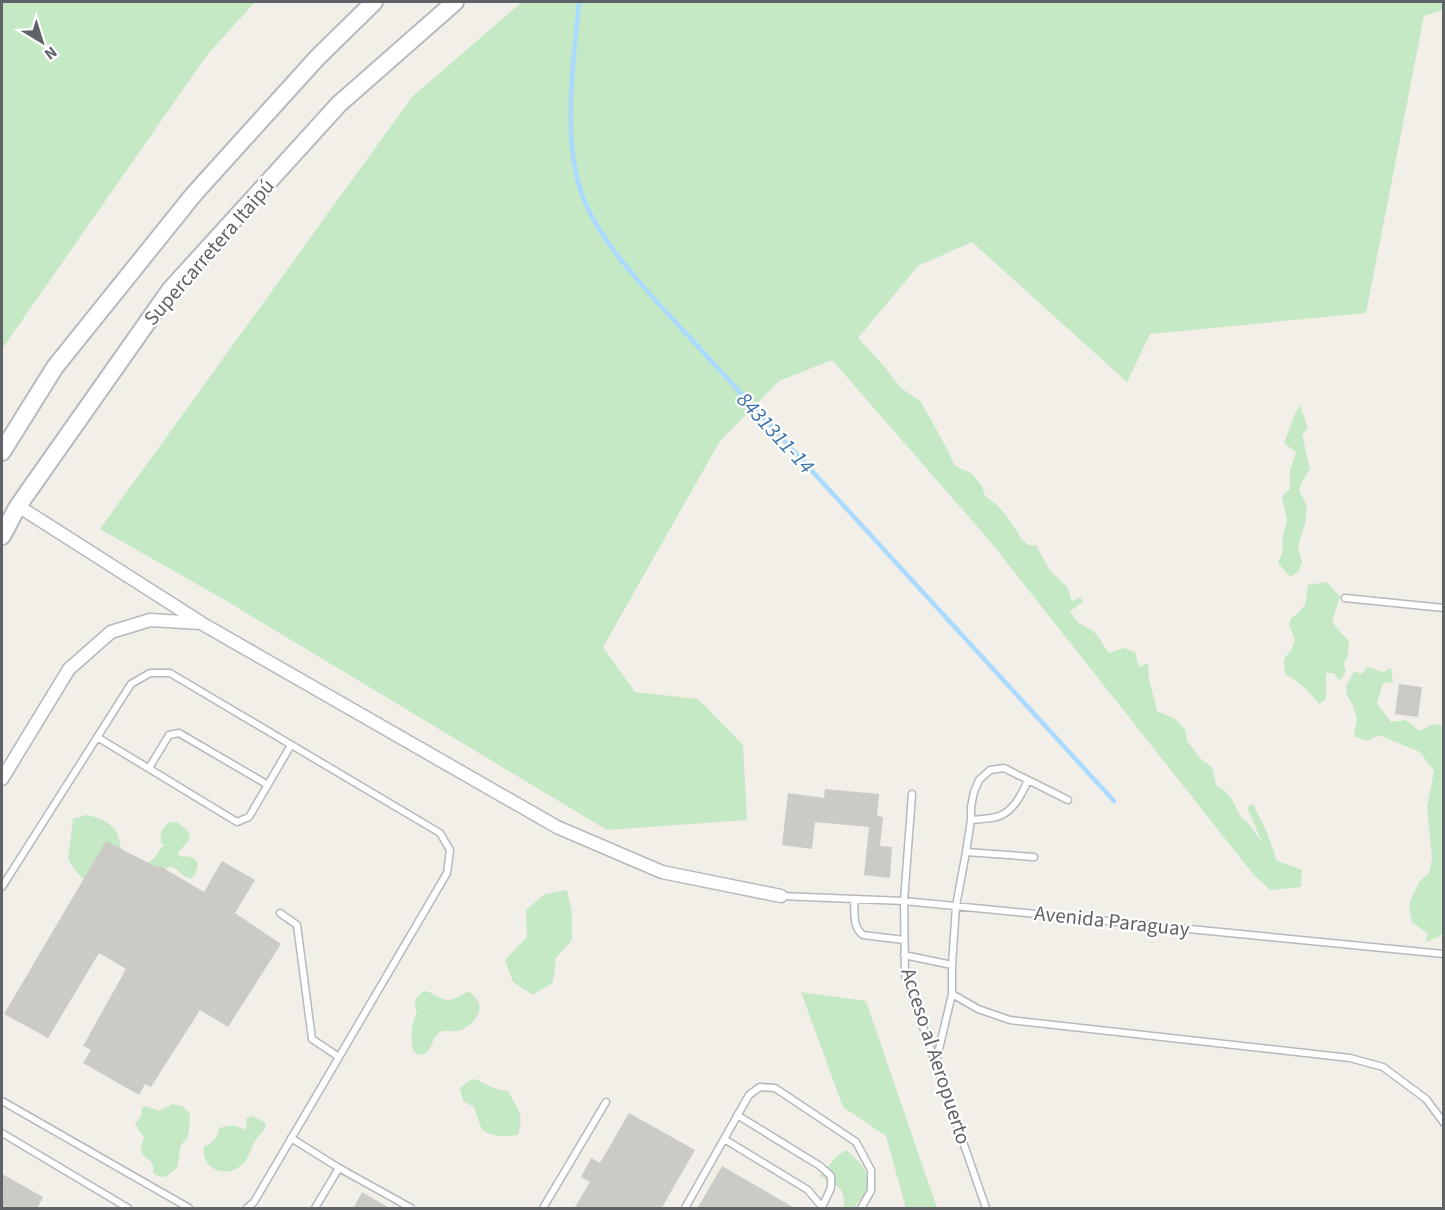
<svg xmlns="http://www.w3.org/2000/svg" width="1445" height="1210" viewBox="0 0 1445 1210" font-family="'Source Sans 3',sans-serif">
<rect width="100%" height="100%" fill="#f1efe8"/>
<path fill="#c5e8c5" d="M2,2H255L207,55L2,349Z
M522,2H1443V10L1424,16L1366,313L1150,334L1127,382L972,242L918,266L858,338L884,366L901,388L921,402L946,447L955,466L971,473L982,486L985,496L997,505L1006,515L1021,538L1028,545H1036L1050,571L1067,587L1072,601L1080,597L1083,602L1070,611C1079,628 1083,623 1095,633C1102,639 1103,648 1110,653L1123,648L1135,652L1139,667L1148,663L1149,679L1157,711L1175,719L1185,729L1187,741L1201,759L1212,767L1216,785L1225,791L1231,798L1241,817L1248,823L1262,842L1247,807L1253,804L1266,830L1277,861L1302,870L1301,887L1270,890L1253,874L989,540L832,360L779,381L720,441L603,647L635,692L698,699L743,745L747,820L607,830L223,599L100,529L412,97Z
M1300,405L1308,428L1302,435L1310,469L1301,483L1299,491L1307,505L1305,524L1298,546L1302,561L1299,571L1290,577L1278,563L1282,554L1283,536L1287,520L1282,496L1290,489V470L1296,452L1284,443L1295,414Z
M1327,582L1340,597L1332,620C1335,628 1343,634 1349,641L1348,655L1343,665L1346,670L1342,679L1338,680L1334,673H1326V699L1319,704C1310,692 1299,681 1286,675L1284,670V659L1291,650L1295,640L1289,625L1291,618C1307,608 1306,602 1308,585Z
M1368,667L1383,672L1391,668L1393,682L1383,683L1377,703L1391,722L1405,720L1420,731L1433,724L1443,726V932L1439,937L1425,942L1428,934L1412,922L1409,906L1411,899L1419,882L1429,873L1432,858L1427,807L1434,771L1420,752L1379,735L1367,741L1354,736L1357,719L1353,706L1347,695L1346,686L1354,671L1361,674Z
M86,815C113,820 122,832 121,858L95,881L82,878L74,869L68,859L73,819Z
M170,822H177L186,829L190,834L189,840L177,854L182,857C189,855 193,857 198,863L195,875L191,879C178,875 174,859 161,872L143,864C158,860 155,853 164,845L161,843C160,833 161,828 170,822Z
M567,890L572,913V940L556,958L553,982L533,995L513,982L505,960L527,937L526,910L545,894Z
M424,991C434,992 439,999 447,1000C456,1001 461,992 470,992C474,996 478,999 479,1004C483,1015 468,1029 457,1031C450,1032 445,1029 439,1033C430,1039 435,1048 422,1055C418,1054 416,1054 414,1051C409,1045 412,1019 417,1013C413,1001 415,998 424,991Z
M801,992L866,1001L937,1208H906L886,1136L843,1107Z
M475,1079L496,1089L508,1091C517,1110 525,1111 518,1135C504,1137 494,1137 482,1130L474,1107L463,1101L460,1088L469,1081Z
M172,1104L182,1106L190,1113L189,1132L187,1138L181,1145L177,1168L165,1177L158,1176L153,1173C155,1161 149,1161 142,1154L141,1147L144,1137L135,1124L141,1116L142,1108L144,1106L160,1111Z
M252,1116L266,1123C266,1133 257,1135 254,1143C250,1152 248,1161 239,1167C223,1178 201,1168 204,1147C212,1143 218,1138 219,1129C226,1124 239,1125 244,1130L247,1126L246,1119Z
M846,1150C858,1160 875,1176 866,1192C863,1197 857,1202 854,1208H840H844C845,1185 837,1187 820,1176L836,1157Z"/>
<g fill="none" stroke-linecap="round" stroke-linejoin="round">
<path stroke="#aadaff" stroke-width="4.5" d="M579,2C574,60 562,135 581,192C600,246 655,299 693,341L1114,801"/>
</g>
<path fill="#cccac5" d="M1399,684L1422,687L1418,717L1395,714Z
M825,789L879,794L877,816L883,817L880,846L892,847L890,878L864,875L869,827L815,822L812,849L782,845L788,793L824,798Z
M106,841L158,868L160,866L204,892L222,861L255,880L235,913L281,944L228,1027L200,1010L151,1087L145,1084L139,1095L83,1063L91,1050L83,1046L126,969L99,953L48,1038L4,1014Z
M629,1113L695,1150L661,1209H574L590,1182L581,1177L591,1158L600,1163Z
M722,1166L748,1181L796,1209H697Z
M2,1174L43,1197L37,1209H2Z
M362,1192L391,1209H353Z"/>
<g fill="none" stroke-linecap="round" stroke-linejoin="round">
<g stroke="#b5b8bc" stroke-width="9">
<path id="lane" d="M1345,598L1444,608
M97,737L237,822L249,817L291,745
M149,768L169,735L179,733L268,785
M912,794L904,901L905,975L986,1208
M971,820C979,819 989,819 996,817C1013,813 1022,794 1028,780
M966,852L971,820V807L974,792L979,780L990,770L1004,768L1068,800
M2,887L131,684L150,673H170L440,833L450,850L447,873L254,1202L247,1208
M781,896L904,901L1444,954
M854,899C855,912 852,927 863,935L904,940
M280,913L297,925L312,1039L339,1057
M904,955L952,965
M952,994L978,1009L1010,1020L1350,1058L1383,1067L1426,1099L1444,1123
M936,1062L952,994V965L956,906L966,852L1034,857
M2,1101L189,1208
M737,1115L820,1166L831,1176V1188L822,1207
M2,1133L128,1208
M291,1138L339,1168
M724,1139L808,1190L822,1207V1208
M315,1208L339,1168L411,1208
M543,1208L606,1102
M685,1208L749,1095L760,1087L775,1088L856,1142L871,1170V1191L861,1208"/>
</g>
<g stroke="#b5b8bc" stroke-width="15">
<path id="street" d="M18,506L200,622
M2,779L69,669L111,632L150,620L201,623L557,827L662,872L781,896"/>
</g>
<g stroke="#b6babf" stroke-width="20">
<path id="secondary" d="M2,452L55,367L194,194L317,58L374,2
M2,536L18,506L170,290L339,104L455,2"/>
</g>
<use href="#lane" stroke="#fff" stroke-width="6"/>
<use href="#street" stroke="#fff" stroke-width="12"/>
<use href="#secondary" stroke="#fff" stroke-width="16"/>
</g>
<g text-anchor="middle" stroke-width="4.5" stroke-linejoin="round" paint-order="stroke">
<g font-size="21" fill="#5f6368" stroke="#fff">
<text transform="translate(209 252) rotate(-49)" y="7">Supercarretera Itaipú</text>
<text transform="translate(1112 921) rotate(6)" y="7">Avenida Paraguay</text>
<text transform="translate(936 1056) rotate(72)" y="7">Acceso al Aeropuerto</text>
</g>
<g font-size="22" font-style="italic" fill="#4174aa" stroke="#fff">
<text transform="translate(776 432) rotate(47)" y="8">8431311-14</text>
</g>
</g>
<rect width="1445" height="1210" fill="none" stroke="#5f6368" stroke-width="6"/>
<g transform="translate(42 42) rotate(142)" stroke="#ffffff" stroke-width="4.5" paint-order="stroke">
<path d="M0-4.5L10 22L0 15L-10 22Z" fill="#5f6368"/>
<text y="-9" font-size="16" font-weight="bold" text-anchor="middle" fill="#5f6368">N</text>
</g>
</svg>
